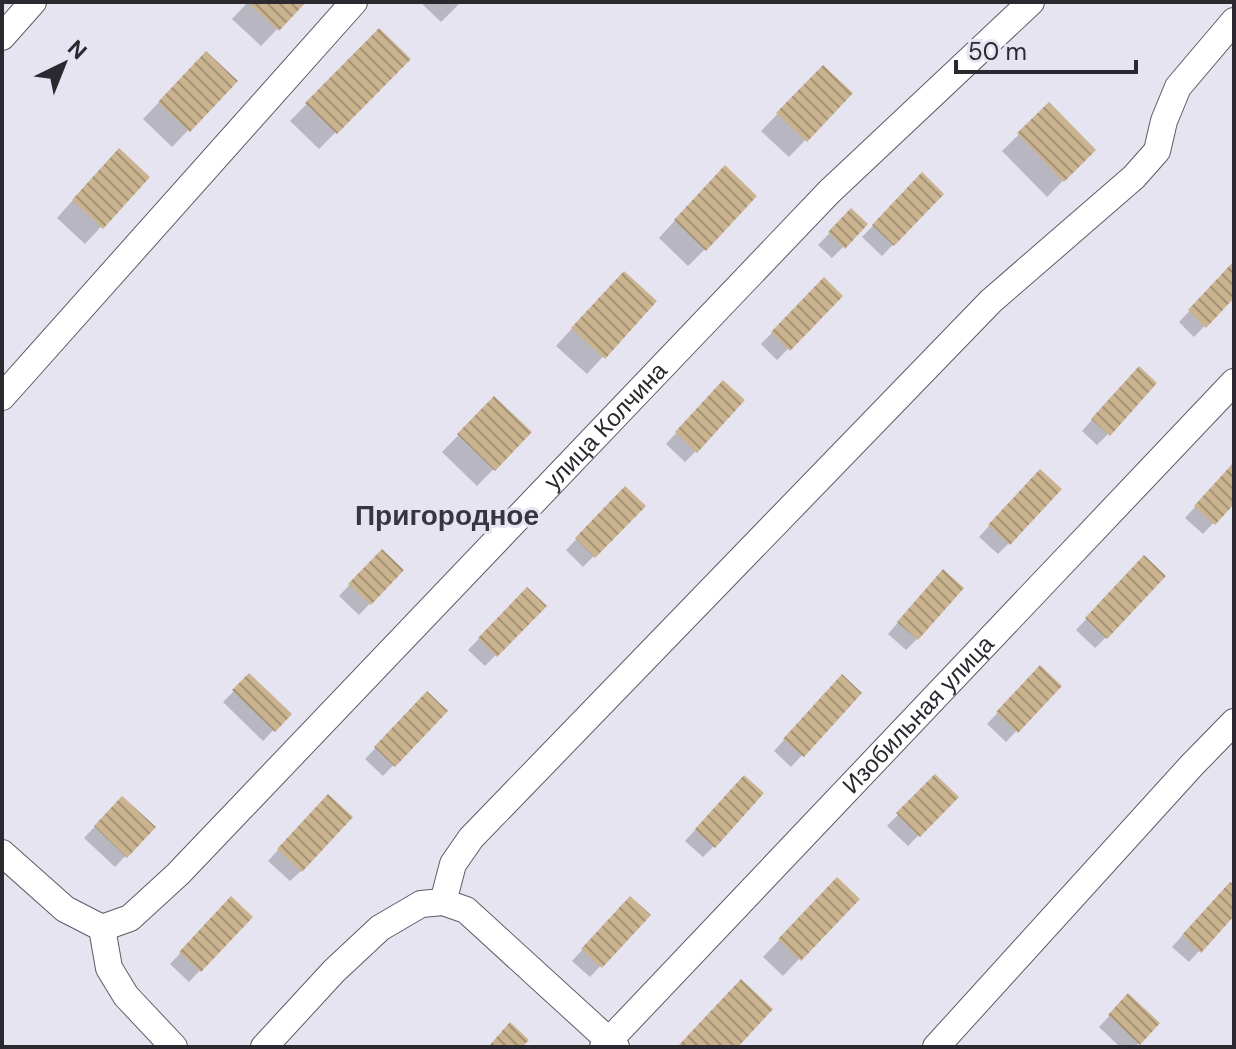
<svg xmlns="http://www.w3.org/2000/svg" width="1236" height="1049" viewBox="0 0 1236 1049" font-family="'DM Sans',sans-serif">
<defs>
<pattern id="building-back-hatch" width="6" height="6" patternUnits="userSpaceOnUse" patternTransform="scale(2)"><rect width="6" height="6" fill="#cab38f"/><path d="M-1 5l2 2M0 0l6 6M5-1l2 2" fill="none" stroke="#a49275"/></pattern>
</defs>
<rect width="100%" height="100%" fill="#e7e4f2"/>
<path fill="#0003" d="M248,2H303L261,46L232,19Z
M420,2H461L441,22Z
M379,31L408,59L319,149L290,121Z
M823,67L850,93L789,157L761,131Z
M190,70L235,81L172,147L143,119Z
M1049,105L1093,150L1047,197L1002,151Z
M102,167L147,177L85,244L57,218Z
M922,175L942,194L882,256L862,237Z
M708,184L705,249L688,266L659,238Z
M851,211L866,224L832,258L818,245Z
M1232,266L1234,295L1194,337L1179,322Z
M824,280L841,296L777,360L761,344Z
M607,290L654,301L587,374L556,346Z
M1128,380L1108,434L1097,445L1082,431Z
M712,394L696,451L685,462L666,444Z
M494,399L530,432L477,486L442,452Z
M1234,464V501L1203,534L1185,518Z
M1029,482L1009,543L998,554L979,537Z
M625,489L643,506L583,567L566,550Z
M371,562L402,570L359,615L339,596Z
M1133,569L1106,637L1095,648L1076,630Z
M932,583L917,639L906,650L888,634Z
M527,590L544,606L485,666L468,650Z
M1040,668L1059,686L1006,742L987,724Z
M249,676L289,714L263,741L223,702Z
M831,688L860,693L791,767L774,751Z
M427,694L445,711L383,776L365,759Z
M935,777L956,797L908,846L887,826Z
M733,789L714,846L703,857L685,841Z
M122,798L153,827L115,867L84,838Z
M317,807L301,871L290,881L268,861Z
M1234,888V913L1189,962L1172,947L1219,895Z
M821,896L799,959L783,976L763,957Z
M232,899L250,917L189,982L170,964Z
M619,910L648,915L590,977L572,961Z
M1128,996L1158,1023L1135,1047H1120L1099,1027Z"/>
<path fill="url(#building-back-hatch)" d="M247,2H306L279,31Z
M379,28L411,59L337,134L305,103Z
M206,51L238,81L190,132L158,102Z
M823,65L853,93L807,142L776,113Z
M1049,102L1096,150L1064,182L1017,133Z
M119,148L150,177L103,229L72,200Z
M725,165L757,196L706,251L674,220Z
M922,172L944,194L894,246L872,225Z
M851,208L868,224L845,249L828,232Z
M1232,263L1234,298L1206,328L1188,310Z
M624,271L657,301L605,359L571,328Z
M824,277L843,296L790,351L771,332Z
M1139,366L1157,383L1110,436L1091,419Z
M723,380L745,400L697,453L675,432Z
M494,396L532,432L495,471L457,434Z
M1234,462V504L1215,525L1194,506Z
M1040,469L1062,489L1010,545L988,525Z
M625,486L646,506L595,558L575,538Z
M382,549L404,570L371,605L348,584Z
M1144,555L1166,576L1107,639L1085,618Z
M943,569L964,588L918,640L897,622Z
M527,587L547,606L497,657L478,638Z
M1040,665L1062,686L1018,733L996,712Z
M249,673L292,714L275,732L232,690Z
M842,674L862,693L804,757L783,739Z
M427,691L448,711L395,767L374,747Z
M935,774L959,797L920,837L896,813Z
M744,775L764,793L715,848L695,829Z
M328,794L353,817L302,872L277,849Z
M122,796L156,827L127,858L94,826Z
M837,877L860,899L801,961L778,939Z
M1230,882L1234,885V916L1201,953L1182,935Z
M231,896L253,917L201,972L179,952Z
M630,896L651,915L602,968L581,949Z
M741,979L773,1009L738,1047H677Z
M1128,993L1160,1023L1140,1045L1108,1015Z
M510,1022L529,1040L522,1047H488Z"/>
<g fill="none" stroke-linecap="round" stroke-linejoin="round">
<g stroke="#5e5b67" stroke-width="28">
<g id="minor">
<path d="M2,37L33,2"/>
<path d="M2,397L354,2"/>
<path id="s1" d="M2,853L65,909L102,928L130,918L178,874L829,192L1031,2"/>
<path d="M443,902L453,864L471,838L991,301L1134,177L1157,151L1164,121L1178,87L1234,21"/>
<path d="M102,928L109,968L126,996L174,1047"/>
<path d="M264,1047L334,971L380,928L421,904L443,902L466,910L616,1047"/>
<path id="s2" d="M603,1047L1234,382"/>
<path d="M936,1047L1192,765L1234,722"/>
</g>
</g>
<use href="#minor" stroke="#fff" stroke-width="26"/>
</g>
<g text-anchor="middle" stroke-width="6" stroke-linejoin="round" paint-order="stroke">
<g font-size="24" fill="#2b292f" stroke="#e7e4f2">
<text dy="8" stroke="none"><textPath href="#s1" startOffset="840">улица Колчина</textPath></text>
<text dy="8" stroke="none"><textPath href="#s2" startOffset="458">Изобильная улица</textPath></text>
</g>
<g font-size="28" font-weight="bold" fill="#37353f" stroke="#e7e4f2">
<text x="447" y="525">Пригородное</text>
</g>
</g>
<rect width="1236" height="1049" fill="none" stroke="#2b292f" stroke-width="8"/>
<g transform="translate(64 64) rotate(43)" stroke="#e7e4f2" stroke-width="6" paint-order="stroke">
<path d="M0-6L14 30L0 20L-14 30Z" fill="#2b292f"/>
<text y="-12" font-size="22" font-weight="bold" text-anchor="middle" fill="#2b292f">N</text>
</g>
<path d="M956 60v12h180v-12" fill="none" stroke="#2b292f" stroke-width="4"/>
<text x="968" y="60" font-size="24" fill="#2b292f" stroke="#e7e4f2" stroke-width="6" paint-order="stroke">50 m</text>
</svg>
